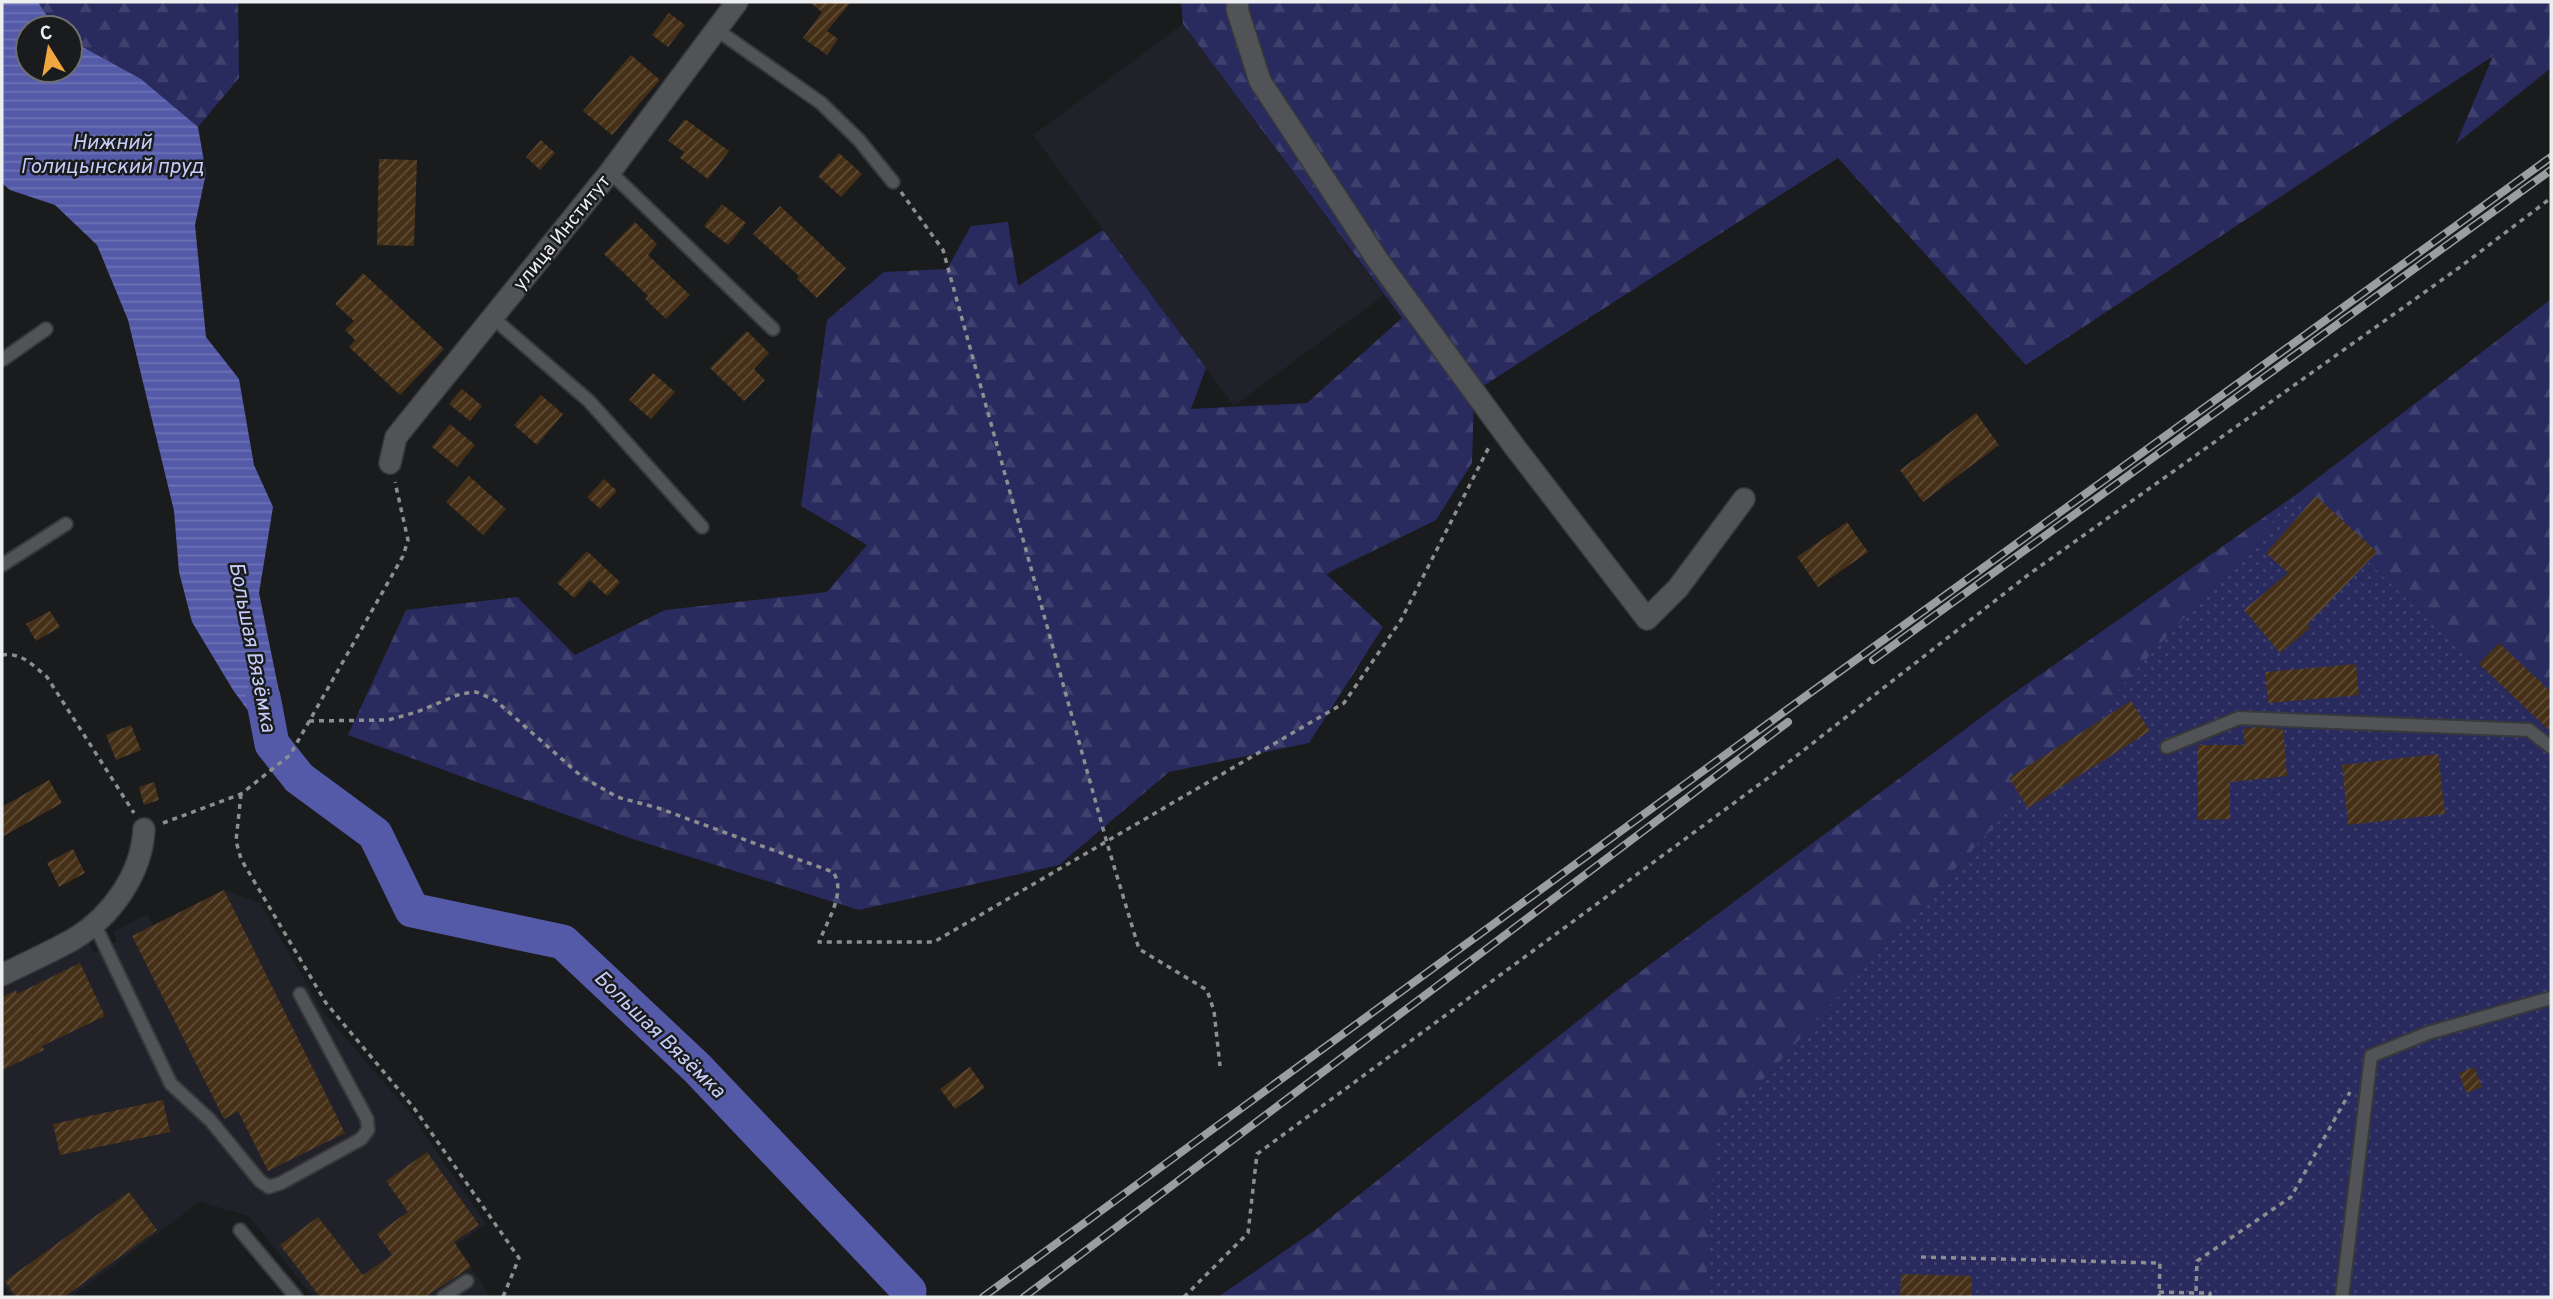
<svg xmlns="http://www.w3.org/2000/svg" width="2553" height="1299" viewBox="0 0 2553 1299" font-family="Overpass,sans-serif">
<defs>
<pattern id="forest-firs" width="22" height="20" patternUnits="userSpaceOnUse" patternTransform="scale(1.75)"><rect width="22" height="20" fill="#292b5e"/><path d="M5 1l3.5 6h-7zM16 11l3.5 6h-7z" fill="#3e406e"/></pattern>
<pattern id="park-dots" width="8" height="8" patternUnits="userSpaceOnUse" patternTransform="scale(1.75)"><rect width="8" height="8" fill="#292b5e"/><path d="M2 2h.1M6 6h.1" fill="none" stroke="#3e406e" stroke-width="1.8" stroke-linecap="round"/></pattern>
<pattern id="water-rules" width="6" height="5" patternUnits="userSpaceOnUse" patternTransform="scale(1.75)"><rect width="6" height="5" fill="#545aa8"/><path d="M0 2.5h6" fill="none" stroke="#6d72b4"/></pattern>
<pattern id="building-hatch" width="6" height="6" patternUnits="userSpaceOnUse" patternTransform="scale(1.75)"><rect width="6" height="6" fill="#453017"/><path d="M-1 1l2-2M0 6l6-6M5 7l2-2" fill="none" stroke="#604e39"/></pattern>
</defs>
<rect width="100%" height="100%" fill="#1a1b1d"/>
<path fill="#202129" d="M1183,24L1384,295L1234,406L1033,135Z
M224,890L260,903L323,1012L409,1111L486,1224L383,1297H313L249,1216L200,1202L71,1297H12L2,1283V988L89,943L94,953L117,941L113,932L147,914L153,925Z
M460,1251L489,1294L486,1297H391Z"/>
<path fill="url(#forest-firs)" d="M38,2H238L239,78L198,127L141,79L70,40V28H55Z
M1181,2H2551V68L2456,144L2493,56L2026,365L1838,158L1474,392L1472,463L1436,520L1326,574L1383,627L1309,743L1169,772L1059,865L859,910L630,838L348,735L406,610L517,597L575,655L665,610L827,592L867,545L801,506L827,320L884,272L947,269L971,226L1008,222L1018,286L1103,230L1206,368L1191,409L1307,403L1402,318L1183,24Z
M2551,299V1297H1218L1315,1230L1628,981L2007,698L2297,494Z"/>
<path fill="url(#park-dots)" d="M2297,494L2551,738V1297H1694L1706,1287L1715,1132Z"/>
<path fill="url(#water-rules)" d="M2,2H38L55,28H28V70H70V40L141,79L198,127L206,173L195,225L206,337L239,379L254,465L273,507L259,593L283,711L272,744L233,690L192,622L179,572L174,511L128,320L97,245L55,205L10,190L2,183Z"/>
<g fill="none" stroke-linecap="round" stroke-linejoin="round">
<path stroke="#545aa8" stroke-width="35" d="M263,697L272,744L299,778L375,834L412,910L563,942L697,1068L909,1291"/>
</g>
<path fill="url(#building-hatch)" d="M809,2H851L827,31L838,39L827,55L803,38L822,12Z
M669,13L685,25L668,47L652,35Z
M631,55L660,80L612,135L583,111Z
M685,119L729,151L708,179L680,158L684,152L668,141Z
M541,140L555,153L540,170L526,157Z
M839,153L862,174L841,197L818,176Z
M379,159L417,160L414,246L377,245Z
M722,204L746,223L728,245L704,226Z
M780,206L846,268L817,298L797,279L799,276L753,234Z
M635,222L657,244L648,255L690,295L666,319L645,299L648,296L604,254Z
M363,273L444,349L400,395L349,347L355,340L345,330L354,321L335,304Z
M747,331L769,353L754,369L765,380L744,401L710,368Z
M653,373L675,392L651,419L629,400Z
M462,389L482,406L470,421L449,404Z
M541,395L563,414L537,445L514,425Z
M1976,413L1999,445L1923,502L1900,470Z
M450,424L475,445L457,467L432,447Z
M469,476L506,509L483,535L446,502Z
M604,479L617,491L600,509L587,497Z
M2316,496L2377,552L2307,625L2310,628L2280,653L2244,610L2288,573L2266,553Z
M1847,522L1868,552L1818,587L1797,557Z
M587,551L620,582L607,596L590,580L574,598L557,583Z
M50,611L60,627L36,641L26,624Z
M2499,643L2551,692V732L2479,664Z
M2356,664L2359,695L2268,703L2265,672Z
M2131,701L2150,731L2028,808L2009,778Z
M131,725L141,750L116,760L106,735Z
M2256,727L2283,729L2287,776L2230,782V819L2198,820L2197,745H2245L2243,729Z
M2438,754L2445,814L2348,825L2342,765Z
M49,780L62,803L2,837V807Z
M154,782L159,800L144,805L139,787Z
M73,849L85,873L59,887L47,863Z
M224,890L345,1133L268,1171L238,1111L224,1119L132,936Z
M80,963L105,1016L42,1046L44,1050L2,1070V997L16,990L17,994Z
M970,1067L985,1088L955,1109L940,1089Z
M2474,1067L2482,1087L2466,1093L2459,1073Z
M163,1100L170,1132L60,1155L53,1124Z
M427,1152L479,1225L454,1242L471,1267L425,1297H320L280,1245L318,1217L363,1275L392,1255L377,1234L408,1212L386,1181Z
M129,1192L157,1230L64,1297H16L5,1281Z
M1901,1274L1972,1276L1971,1297H1900Z"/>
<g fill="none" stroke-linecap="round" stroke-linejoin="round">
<g stroke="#38393a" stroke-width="16">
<path id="lane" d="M717,30L821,103L859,140L893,182
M610,172L773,329
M493,318L589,401L702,527
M2,360L46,329
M2,565L66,524
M2167,747L2239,718L2529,730L2551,747
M94,923L171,1084L210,1120L260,1181L269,1187L281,1183L361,1139L368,1130L367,1119L300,994
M240,1230L296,1297
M443,1297L467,1281
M2342,1297L2371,1056L2428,1033L2551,998"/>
</g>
<g stroke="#38393a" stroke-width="24">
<path id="street" d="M1238,2L1237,9L1260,81L1377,259L1514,446L1647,619L1678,588L1744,499
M390,463L396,437L610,172L737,2
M2,975C26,963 51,952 74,939C112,916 142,873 144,829"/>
</g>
<path stroke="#8d8e8f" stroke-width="3.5" stroke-dasharray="5 5" stroke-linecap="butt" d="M901,192L943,250L1107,843L1139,949L1207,990L1214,1011L1220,1066
M2,655C21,652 33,665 47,677L134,813
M309,721L388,720L417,712L460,694L476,692L495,700L581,776L617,797L658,808L833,872C847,892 827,921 819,942H934L1344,703L1401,620L1489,447
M241,794L236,841L241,859L326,1003L414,1108L519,1258L503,1297
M163,823L241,794L290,755L403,556L408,540L395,482
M1921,1257L2160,1263L2159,1297
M2159,1292L2196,1293
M1184,1297L1248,1233L1257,1154L1772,775L2028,575L2460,267L2551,198
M2210,1297V1293H2196L2197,1261L2291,1197L2350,1092"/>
<use href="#lane" stroke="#525356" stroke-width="12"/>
<use href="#street" stroke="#525356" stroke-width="21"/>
<g stroke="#9c9d9f" stroke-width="8">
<path id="rail" d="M1873,660L2551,170
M983,1297L1781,714L2551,157
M1024,1297L1788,722"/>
</g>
<use href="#rail" stroke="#1a1b1d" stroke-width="5" stroke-dasharray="16" stroke-linecap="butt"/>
</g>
<g text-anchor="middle" stroke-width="5" stroke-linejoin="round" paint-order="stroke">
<g font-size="19" fill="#edeeef" stroke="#1a1b1d">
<text transform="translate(561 232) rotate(-51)" y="7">улица Институт</text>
</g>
<g font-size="21" font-style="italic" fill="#c6cdf9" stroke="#1a1b1d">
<text x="112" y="149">Нижний<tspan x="112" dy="24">Голицынский пруд</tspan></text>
<text transform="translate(253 647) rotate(79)" y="7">Большая Вязёмка</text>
<text transform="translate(660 1034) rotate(44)" y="7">Большая Вязёмка</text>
</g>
</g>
<rect width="2553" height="1299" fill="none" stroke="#edeeef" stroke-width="7"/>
<g transform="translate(49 49) rotate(349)"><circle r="33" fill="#1a1b1d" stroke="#6e6f71" stroke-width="2"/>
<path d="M0-5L12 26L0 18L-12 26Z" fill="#f1a63f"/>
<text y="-10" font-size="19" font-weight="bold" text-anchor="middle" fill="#edeeef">С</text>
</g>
</svg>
